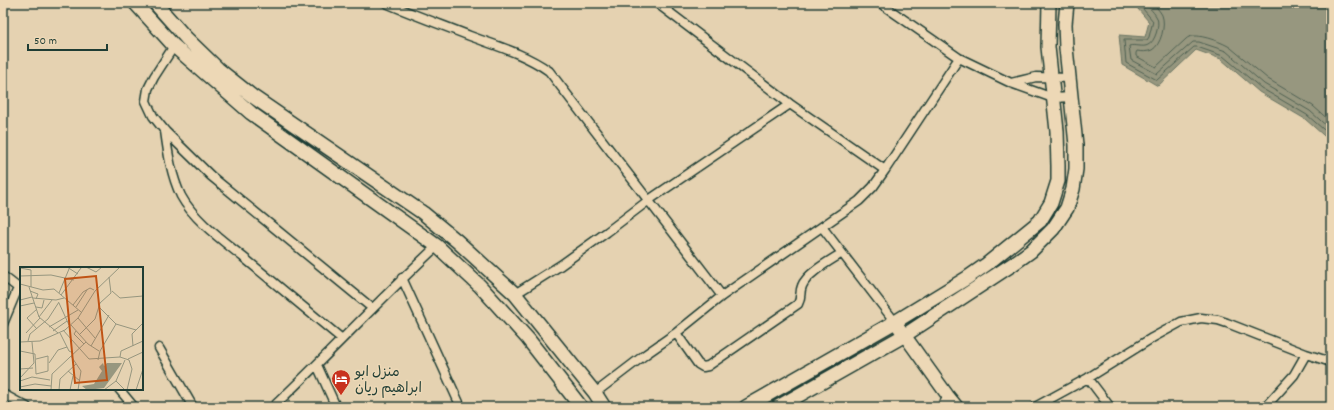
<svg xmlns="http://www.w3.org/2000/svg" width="1334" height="410" viewBox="0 0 1334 410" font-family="Dekko,'Playpen Sans Arabic',sans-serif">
<rect width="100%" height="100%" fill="#e5d2b1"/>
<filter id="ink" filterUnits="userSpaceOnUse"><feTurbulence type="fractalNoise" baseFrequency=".025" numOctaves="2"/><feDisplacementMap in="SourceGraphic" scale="8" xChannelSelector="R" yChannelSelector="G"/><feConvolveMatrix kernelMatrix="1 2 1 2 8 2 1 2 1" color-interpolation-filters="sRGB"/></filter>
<g filter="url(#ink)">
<path fill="#97977f" stroke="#677361" d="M1133,3H1331V142L1305,119L1259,92L1221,59L1196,50L1158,86L1122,65L1119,35L1145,37L1149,22Z"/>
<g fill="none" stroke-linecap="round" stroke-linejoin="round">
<path stroke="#4f6152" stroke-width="1" d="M1138,3L1153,21L1149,37L1147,40H1124L1126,63L1157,80L1194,47H1197L1223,56L1261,88L1307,115L1331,136
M1145,3C1149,8 1155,13 1157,18C1160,25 1155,42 1148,45C1143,48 1135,44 1129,46L1131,60L1157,74L1193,42H1199L1226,51L1264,84L1310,111L1331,130
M1153,3C1156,7 1160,11 1162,15C1166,25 1161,45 1152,50C1147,52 1142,52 1137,51L1136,53V56L1156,67L1186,39C1188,37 1191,36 1194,36C1202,35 1225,43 1231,48L1268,79L1313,106L1331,122"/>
<g stroke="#1f3d34" stroke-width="11">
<path id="street" d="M386,3C414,15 442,25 470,36C497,46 525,54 549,71L722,296
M657,3L790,104L885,170
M880,3L959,58L1011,83L1053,98L1071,97
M174,46L154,77L148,89L146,101L153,116L165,131L211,176L372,308
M1011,83L1036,77L1069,78
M165,131C168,153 171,175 181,196C194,220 222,240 243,257C276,284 309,312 342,339
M822,227L895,322
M3,276L21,290
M402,278L461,407
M515,294L561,265L607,232L649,200L790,104
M3,324L18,288
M676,333L698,364L703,367L708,366L798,304C802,297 799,293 802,286C807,273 830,261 842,253
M159,348L193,407
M317,365L336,407
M1088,378L1110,407
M119,389L134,407
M595,393L646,354L676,333L722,296L859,201L873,187L885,170L959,58
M3,394L27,407
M273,407C329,354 381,298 437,246
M942,407L948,396
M1035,407L1088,378L1152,338L1181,322L1201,318L1218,320L1227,323L1306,354L1331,362
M1265,407L1294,375L1306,354"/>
</g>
<g stroke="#1f3d34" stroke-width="15">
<path id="secondary" d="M895,322L948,396L957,407"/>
</g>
<g stroke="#1f3d34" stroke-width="16">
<path id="primary" d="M135,3L174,46L251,113L437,246L480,286L528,339L581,407
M155,3L186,38L218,69L252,96L423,213L457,241L515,294L595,393L604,407
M746,407L895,322L967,278L987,264L1040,221L1051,203L1058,181V166L1057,131L1048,47L1049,3
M778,407L905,335L1013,264L1031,251L1053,229L1067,208L1073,189L1076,169V145L1066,48L1065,24L1067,3"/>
</g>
<use href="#street" stroke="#edd8b6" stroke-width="8"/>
<use href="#secondary" stroke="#edd8b6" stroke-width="12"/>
<use href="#primary" stroke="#edd8b6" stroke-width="13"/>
</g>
</g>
<defs>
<g id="hotel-pin" transform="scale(1)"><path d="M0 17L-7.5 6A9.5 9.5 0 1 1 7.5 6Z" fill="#c8321e" stroke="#edd8b6"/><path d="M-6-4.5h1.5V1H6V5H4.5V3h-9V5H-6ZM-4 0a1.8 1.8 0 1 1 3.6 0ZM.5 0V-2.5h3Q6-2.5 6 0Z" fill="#fff"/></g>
</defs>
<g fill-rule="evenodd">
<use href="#hotel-pin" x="341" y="379"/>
</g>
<g text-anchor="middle" stroke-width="3" stroke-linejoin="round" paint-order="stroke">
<g font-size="14" fill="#1f3d34" stroke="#edd8b6" text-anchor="start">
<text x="355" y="376">منزل ابو<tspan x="355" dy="16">ابراهيم ريان</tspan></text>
</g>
</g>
<g transform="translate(20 267)">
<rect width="123" height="123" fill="#e5d2b1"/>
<path d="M83,96L84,99L87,96H102L84,121L67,123L62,119L74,117L82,104L79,100Z" fill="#97977f"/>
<path fill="none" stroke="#96967f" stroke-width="1" d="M47,0L58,7M66,0L76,5L82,0M0,1L11,3V20M0,9L31,8L54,13M0,17L23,23L34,22L61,45M9,20L19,50L38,66M10,24L18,27L16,32M92,24L100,31L123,29M39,26L49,2M41,28L61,1M13,31L36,33L44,31M0,33L12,30M39,36L49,58M53,38L63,25L70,21L74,23M0,39L14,36M16,40L22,41L24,33M56,40L67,23M79,40L96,57L116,63M17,42L7,51L17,62M19,50L32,33M58,51L75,71M51,58L68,77L79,84M29,60L58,43M43,63L69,92L100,90L109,93L112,102L107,123M33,64L47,54M56,64L54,67L64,77M6,66L20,51M40,66L49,84L53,86M59,68L75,52L80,36L91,26L89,10M8,74L10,67L28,52L39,35M0,75L20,74L45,63L58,51L75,24L100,0M71,79L89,48M113,79L112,67L123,56M0,84L15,87L16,107L28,104V89L16,92M51,89L61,104L58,123M100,90L101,84L123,74M108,92L123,85M78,93L80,84L96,57M29,96L38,83L47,80M0,102L13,101M48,104L60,114M0,111L14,96L12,75M0,114L12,110L30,113M96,114L105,123M0,120L15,117L31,119M31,123L32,107L66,75M39,123L40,112L56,97M50,123L53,109M84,123L96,114L105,93M116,123L123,102"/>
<path fill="#c05314" fill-opacity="0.15" stroke="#c05314" stroke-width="2" d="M76,9L87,113L55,116L45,12Z"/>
<rect width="123" height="123" fill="none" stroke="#1f3d34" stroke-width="2"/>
</g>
<rect width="1334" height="410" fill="none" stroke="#edd8b6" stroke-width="16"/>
<rect x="8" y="8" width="1318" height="394" fill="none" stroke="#1f3d34" stroke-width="1.5" filter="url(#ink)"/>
<path d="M28 44v6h79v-6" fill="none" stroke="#1f3d34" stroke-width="2"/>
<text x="34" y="44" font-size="12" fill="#1f3d34" stroke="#edd8b6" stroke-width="3" paint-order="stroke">50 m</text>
</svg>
